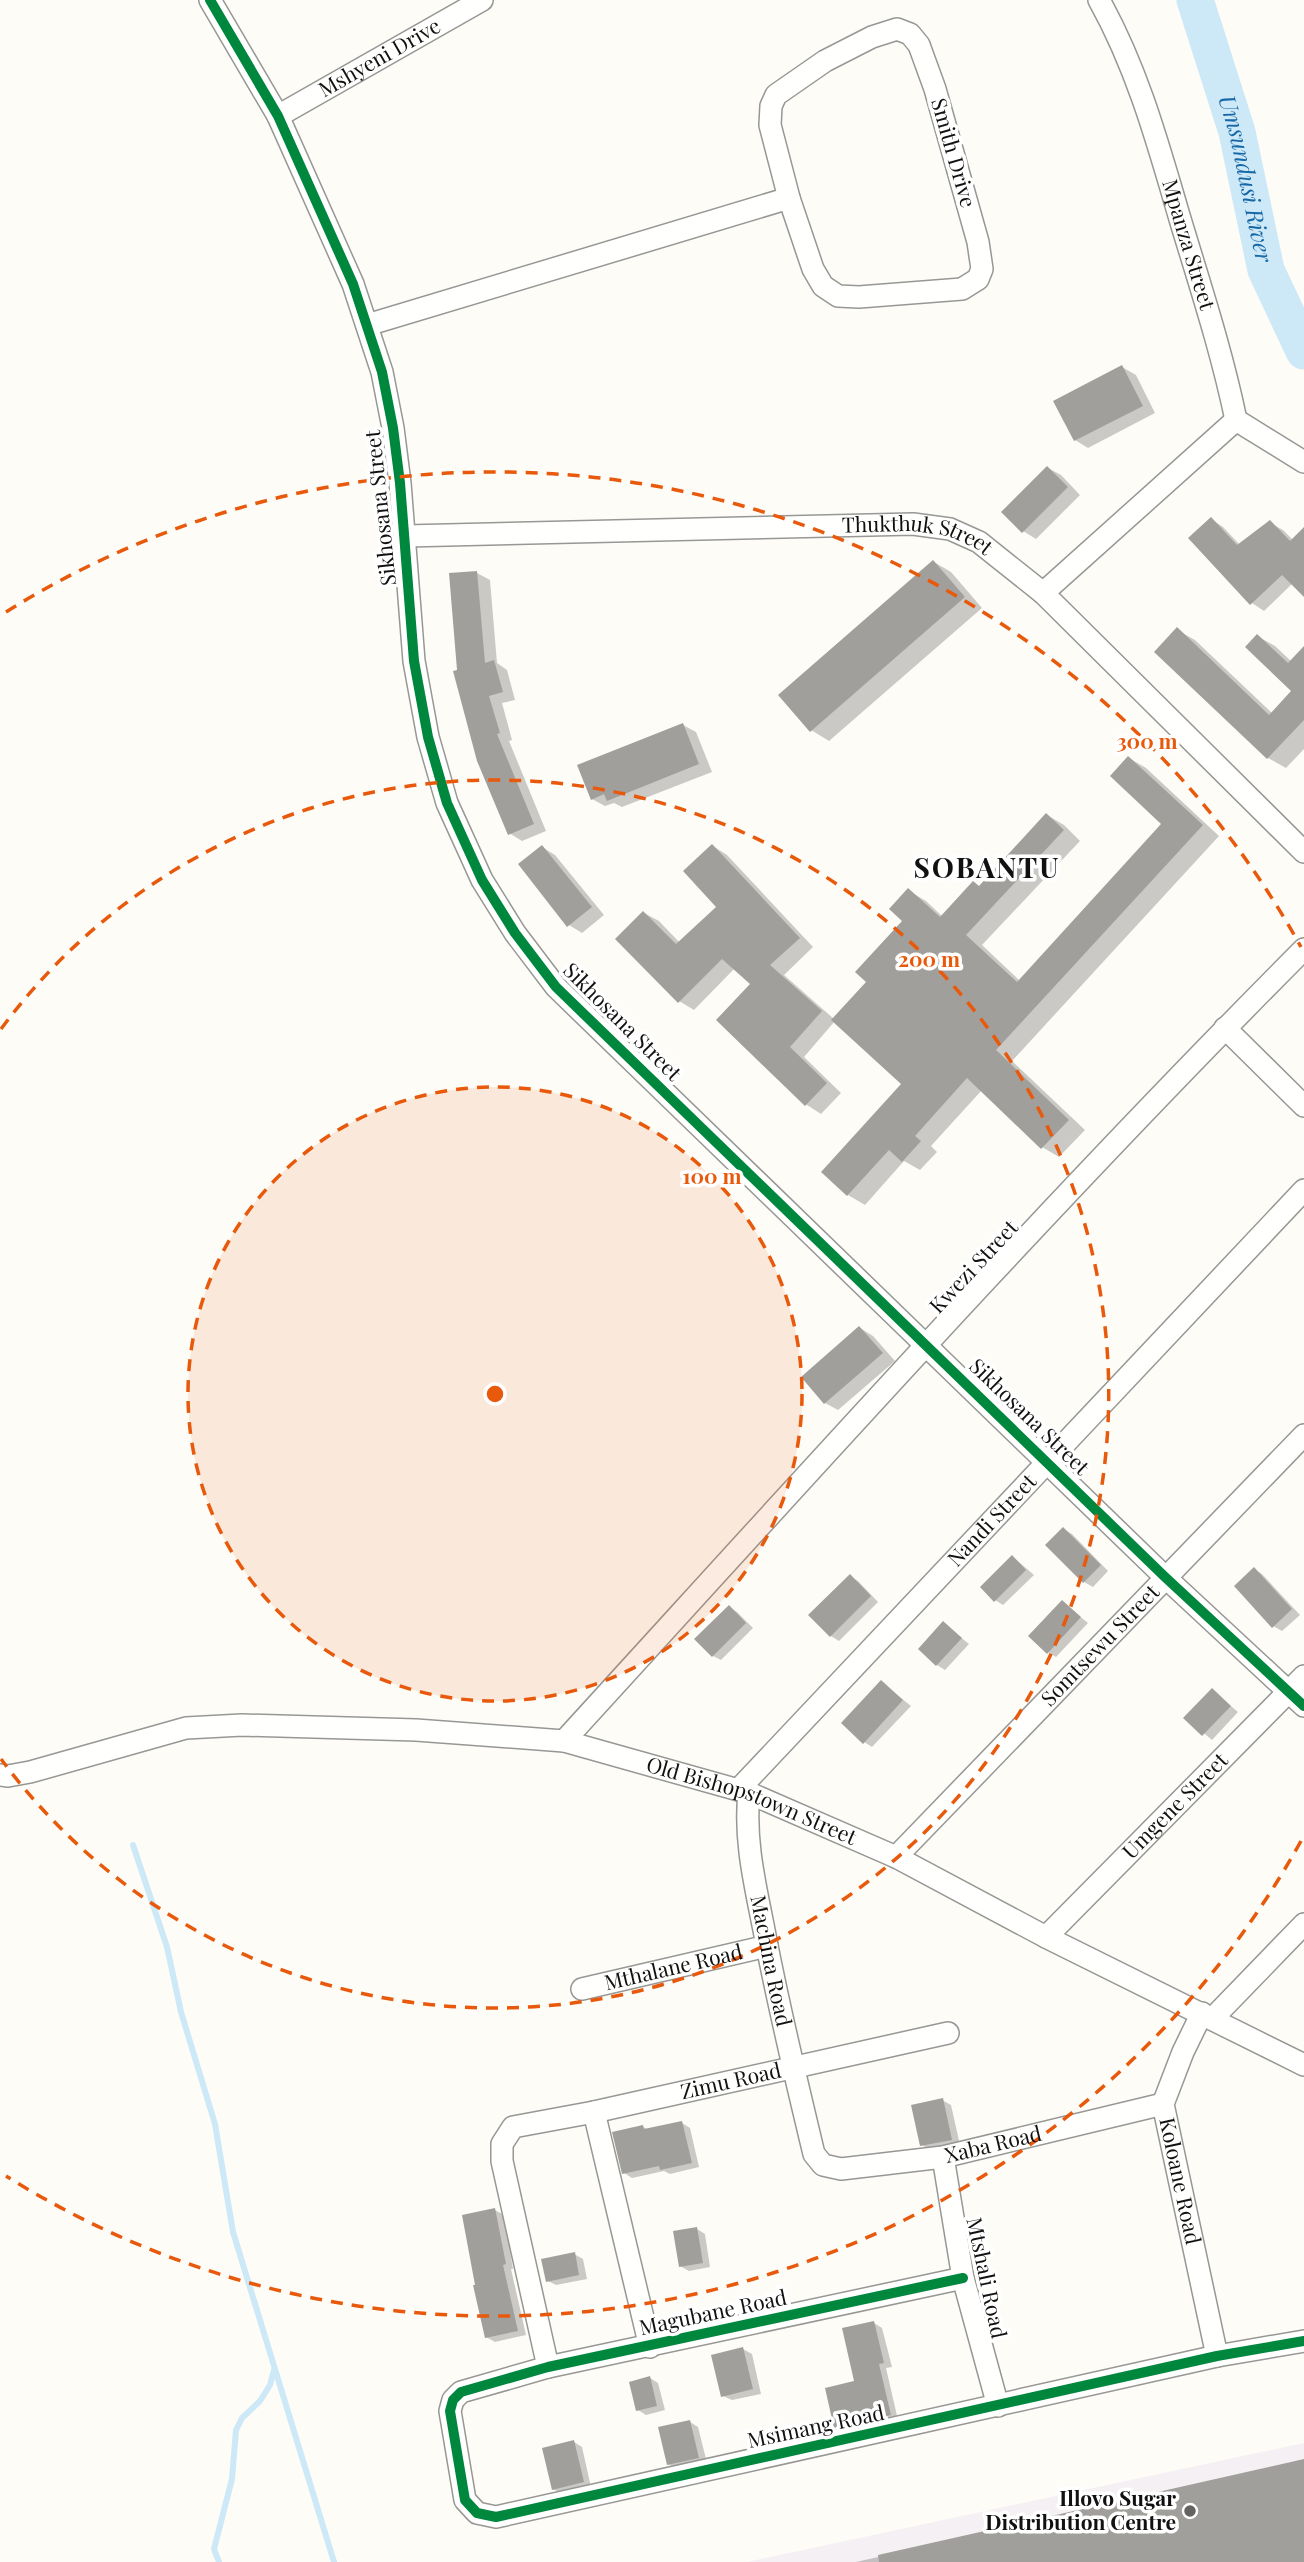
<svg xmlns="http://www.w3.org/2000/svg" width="1304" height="2562" viewBox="0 0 1304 2562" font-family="'Playfair Display',serif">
<rect width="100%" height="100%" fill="#fdfcf7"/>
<path fill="#f5f0f3" d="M1304,2443V2562H747Z"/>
<path fill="#0003" d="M1122,367L1136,375L1155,413L1088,448L1075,440Z
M1048,468L1061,475L1080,495L1036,539L1023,531Z
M1211,519L1223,527L1240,545L1270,523L1283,530L1293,540L1304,529V593L1293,583L1264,611L1252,603Z
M934,562L951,572L982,608L829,741L811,730Z
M477,573L490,580L497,663L507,670L515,700L502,703L512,740L509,741L546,831L522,841L509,833L459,671Z
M1177,630L1195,640L1273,714L1294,691L1257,636L1275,646L1292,662L1304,649V749L1286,768L1268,758Z
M683,725L696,732L712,772L622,807L614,803L605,806L592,799Z
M1129,758L1146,768L1219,836L1012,1061L1085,1130L1059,1157L1042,1147L982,1090L931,1146L937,1152L920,1170L904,1161L865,1205L848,1195L904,1084L835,1021L804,1057L841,1093L821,1114L807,1105L719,1020L753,984L735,968L694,1010L679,1001L644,913L659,921L680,943L718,907L713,846L727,855L813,947L784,975L834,1019L868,982L905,921L909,891L926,901L943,917L980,887L1047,815L1064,825L1080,841L982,945L1020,981L1164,824Z
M542,847L555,855L604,915L582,933L569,925Z
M860,1328L873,1336L895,1361L838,1410L825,1403Z
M1063,1529L1072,1534L1108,1571L1093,1587L1084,1582L1047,1545Z
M1013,1557L1034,1575L1003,1605L995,1600Z
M1254,1569L1262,1574L1300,1615L1282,1631L1273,1626Z
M850,1577L858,1581L878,1602L839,1641L831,1636Z
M1062,1602L1088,1623L1056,1657L1048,1652Z
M729,1607L737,1612L753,1628L721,1660L713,1656Z
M943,1623L969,1644L945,1670L937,1665Z
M881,1682L911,1706L872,1747L864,1742Z
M1212,1690L1238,1712L1212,1740L1186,1718Z
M942,2100L951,2105L960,2145L930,2150L922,2145Z
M682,2123L690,2128L699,2167L670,2174L664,2171L632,2178L624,2173L643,2127L649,2130Z
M495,2210L504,2215L513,2269H511L526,2335L495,2342L486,2337Z
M697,2229L705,2234L710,2267L689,2271L680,2266Z
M574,2254L583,2259L587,2279L556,2285L548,2281Z
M874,2323L882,2328L892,2367L886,2368L898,2420L844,2432L836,2427L856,2383Z
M743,2349L752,2354L761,2394L732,2400L723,2396Z
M650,2378L658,2383L665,2410L646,2415L638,2410Z
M690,2422L698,2427L707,2463L677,2469L668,2464Z
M574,2442L582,2447L591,2487L562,2494L553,2489Z
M1304,2461V2562H856Z"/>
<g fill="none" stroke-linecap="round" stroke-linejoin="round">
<path stroke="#cde8f7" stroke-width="6" d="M133,1845L167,1947L181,2012L215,2124L233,2232L334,2562
M219,2562L214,2549L232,2479L236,2430L242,2418L260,2401L270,2385L274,2370"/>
<path stroke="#cde8f7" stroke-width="37" id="s1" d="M1195,0L1237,132L1266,270L1304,351"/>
</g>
<path fill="#a19f9c" d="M1122,365L1143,406L1074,441L1053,401Z
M1047,466L1068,487L1022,533L1001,512Z
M1211,517L1237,545L1270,520L1290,541L1304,527V597L1282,575L1250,605L1188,538Z
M933,560L965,597L810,732L778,695Z
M477,571L485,663L494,660L503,692L489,696L500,733L497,734L534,824L508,835L477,761L453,671L457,670L449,573Z
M1177,627L1269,715L1291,691L1245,647L1257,634L1288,663L1304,646V720L1267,759L1154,652Z
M683,723L699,764L607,801L604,794L591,800L577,765Z
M1128,756L1203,825L996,1050L1069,1120L1041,1149L967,1078L915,1136L921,1141L902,1162L889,1150L847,1196L821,1172L901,1084L831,1020L866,982L855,972L902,921L889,909L908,888L940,917L973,881L979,886L1046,813L1064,830L966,935L1017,982L1161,824L1110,776Z
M712,844L800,938L770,965L822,1011L790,1047L827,1083L805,1106L716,1020L750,984L722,959L678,1003L615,939L643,911L676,944L716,907L683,871Z
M542,845L592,907L567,927L518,864Z
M859,1326L883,1353L824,1404L801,1377Z
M1063,1527L1101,1565L1083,1583L1045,1545Z
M1012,1555L1026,1570L994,1602L980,1587Z
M1254,1567L1292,1609L1272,1628L1234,1586Z
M850,1574L871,1596L830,1637L808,1615Z
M1062,1600L1081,1617L1047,1654L1028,1636Z
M729,1605L746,1623L712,1657L694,1639Z
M943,1621L962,1638L936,1666L918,1649Z
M881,1680L903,1700L863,1744L841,1723Z
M1212,1688L1231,1706L1202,1736L1183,1718Z
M943,2098L952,2140L920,2146L911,2105Z
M682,2121L692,2163L660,2170L659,2166L622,2174L612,2132L643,2125L644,2129Z
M495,2208L506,2264L503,2265L518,2331L485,2338L473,2285H475L462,2215Z
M697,2227L703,2263L679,2267L673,2231Z
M575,2252L579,2275L546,2282L541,2259Z
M874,2321L884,2363L879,2364L891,2415L834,2428L825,2388L854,2381L842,2328Z
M743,2347L753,2389L721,2397L711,2355Z
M650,2376L657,2406L636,2411L629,2382Z
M690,2420L699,2458L667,2465L658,2427Z
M574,2440L584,2482L552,2490L542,2448Z
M1304,2459V2562H879L878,2555Z"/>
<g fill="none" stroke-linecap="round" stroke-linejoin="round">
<g stroke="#979795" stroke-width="24">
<g id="minor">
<path d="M210,0L278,116L353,284L382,372L393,428L400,483L414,661L428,737L447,803L482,880L515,933L556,987L1165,1577L1304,1706"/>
<path id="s2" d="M1099,0C1138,70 1158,144 1180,219C1200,285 1222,352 1236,420L1304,462"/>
<path d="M897,29L910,34L919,45L935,89L978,242L982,269L978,279L962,289L859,297L838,296L823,286L813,269L789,198L770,125L771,106L776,95L825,61L872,37Z"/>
<path id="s3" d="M278,116L482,0"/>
<path d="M367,325L789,198"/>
<path id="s4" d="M406,536L913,524L950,529L979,542L1043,593L1304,852"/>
<path d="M1043,593L1236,420"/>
<path d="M1225,1028L1304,1106"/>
<path d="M564,1741C808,1474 1049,1205 1304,949"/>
<path id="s5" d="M0,1775L8,1776L30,1772L186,1728L242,1725L416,1730L564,1741L749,1793L896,1857L1046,1937L1304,2065"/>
<path id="s6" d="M739,1789L1304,1190"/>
<path id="s7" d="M749,1793C744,1840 755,1884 764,1930C778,2005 796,2079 814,2154L823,2165L841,2169L943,2157L1163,2104"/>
<path id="s8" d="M896,1857L1304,1435"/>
<path id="s9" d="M1046,1937L1304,1676"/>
<path id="s10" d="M582,1989L767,1946"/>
<path id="s11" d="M1202,2013L1183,2052L1163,2104L1217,2356"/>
<path d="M1213,2018L1304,1924"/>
<path d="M594,2112L650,2347"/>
<path d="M943,2157L963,2278L998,2406"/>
<path d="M963,2278L548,2367L461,2392L453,2400L450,2411L465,2500L477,2513L496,2517L1217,2356L1304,2341"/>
<path id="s12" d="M548,2367L502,2161V2144L513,2127L594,2112L948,2033"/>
</g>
</g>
<use href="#minor" stroke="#fffffe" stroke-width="21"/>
<g stroke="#fff" stroke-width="15">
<path id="cycleway" d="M210,0L278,116L353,284L382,372L393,428L400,483L414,661L428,737L447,803L482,880L515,933L556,987L1165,1577L1304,1706
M963,2278L548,2367L461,2392L453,2400L450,2411L465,2500L477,2513L496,2517L1217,2356L1304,2341"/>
</g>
<use href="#cycleway" stroke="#00873e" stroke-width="10"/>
</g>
<circle cx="495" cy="1394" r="307" fill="#e8590c" fill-opacity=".12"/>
<g fill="none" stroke="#e8590c" stroke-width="3.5" stroke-dasharray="12 9">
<circle cx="495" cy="1394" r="307"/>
<path d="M1 1029A614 614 0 1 1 1 1759"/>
<path d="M1301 1841A922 922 0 0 1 6 2176M6 612A922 922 0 0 1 1301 947"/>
</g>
<circle fill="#646362" stroke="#fff" stroke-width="2.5" cx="1190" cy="2511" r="7"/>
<g text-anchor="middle" stroke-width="7" stroke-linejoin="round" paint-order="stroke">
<g font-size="21" fill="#111" stroke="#fff">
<text dy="7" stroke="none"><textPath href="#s3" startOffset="117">Mshyeni Drive</textPath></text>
<text transform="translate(953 153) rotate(74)" y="7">Smith Drive</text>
<text dy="7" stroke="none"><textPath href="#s2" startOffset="261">Mpanza Street</textPath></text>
<text transform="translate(381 508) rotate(-96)" y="7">Sikhosana Street</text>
<text dy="7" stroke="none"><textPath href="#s4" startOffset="513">Thukthuk Street</textPath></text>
<text transform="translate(622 1022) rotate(45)" y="7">Sikhosana Street</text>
<text transform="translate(974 1267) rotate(-47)" y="7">Kwezi Street</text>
<text transform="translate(1029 1417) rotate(44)" y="7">Sikhosana Street</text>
<text dy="7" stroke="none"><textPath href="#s6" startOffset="369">Nandi Street</textPath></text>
<text dy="7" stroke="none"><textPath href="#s8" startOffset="294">Somtsewu Street</textPath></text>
<text dy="7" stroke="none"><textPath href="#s5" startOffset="768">Old Bishopstown Street</textPath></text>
<text dy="7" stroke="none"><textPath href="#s9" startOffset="184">Umgene Street</textPath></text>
<text dy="7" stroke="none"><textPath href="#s7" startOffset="170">Machina Road</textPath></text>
<text dy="7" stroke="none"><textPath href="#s10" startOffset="94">Mthalane Road</textPath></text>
<text dy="7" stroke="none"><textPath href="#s12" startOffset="471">Zimu Road</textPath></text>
<text dy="7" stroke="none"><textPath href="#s7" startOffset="555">Xaba Road</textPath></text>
<text dy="7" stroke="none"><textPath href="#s11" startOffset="178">Koloane Road</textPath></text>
<text transform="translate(986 2278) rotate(78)" y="7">Mtshali Road</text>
<text transform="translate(713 2313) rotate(-12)" y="7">Magubane Road</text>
<text transform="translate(816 2427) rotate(-12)" y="7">Msimang Road</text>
</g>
<g font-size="21" font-weight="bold" fill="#111" stroke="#fff" text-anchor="end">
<text x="1176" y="2506">Illovo Sugar<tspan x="1176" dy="24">Distribution Centre</tspan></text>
</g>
<g font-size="23" font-style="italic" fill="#1768a6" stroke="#fff">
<text dy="8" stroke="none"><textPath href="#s1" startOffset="186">Umsundusi River</textPath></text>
</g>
<g font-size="28" font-weight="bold" letter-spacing="2" fill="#111" stroke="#fff">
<text x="987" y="878">SOBANTU</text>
</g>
</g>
<circle cx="495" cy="1394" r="10" fill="#e8590c" stroke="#fff" stroke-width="3.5"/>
<g font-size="21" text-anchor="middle" font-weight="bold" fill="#e8590c" stroke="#fff" stroke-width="7" stroke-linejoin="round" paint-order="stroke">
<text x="1147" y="749">300 m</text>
<text x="929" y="967">200 m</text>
<text x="712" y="1184">100 m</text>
</g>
</svg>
